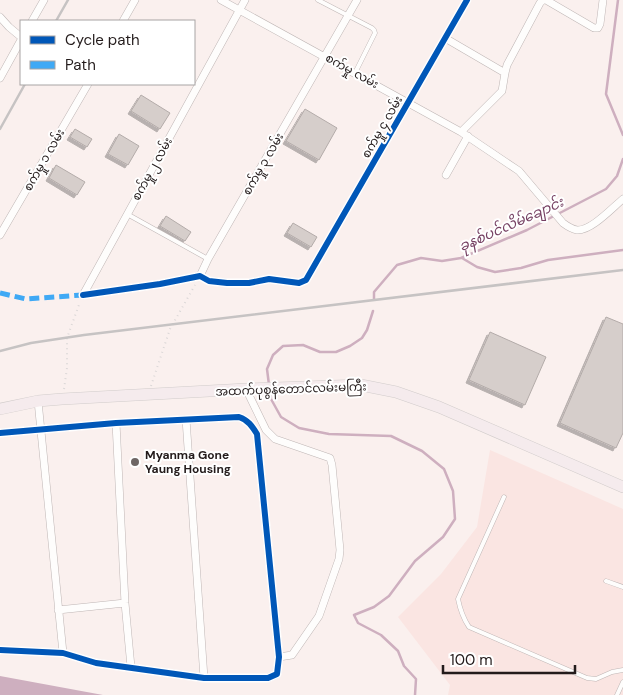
<svg xmlns="http://www.w3.org/2000/svg" width="623" height="695" viewBox="0 0 623 695" font-family="'DM Sans','Noto Sans Myanmar',sans-serif">
<defs>
<filter id="shadow"><feDropShadow dx="-3" dy="3" stdDeviation="0" flood-color="#0004"/></filter>
</defs>
<rect width="100%" height="100%" fill="#faf0ee"/>
<path fill="#fae5e2" d="M490,450L623,509V695H448L450,685L398,617L441,574L477,527Z"/>
<path fill="#ceafbf" d="M0,676L103,695H0Z"/>
<g fill="none" stroke-linecap="round" stroke-linejoin="round">
<path stroke="#ceafbf" stroke-width="2.5" d="M618,0L606,94L623,135
M462,258L477,267L495,272L521,268L548,260L623,250
M374,299V292L397,265L421,258L442,261L461,258L527,230L606,189L617,176L623,159
M269,385L267,369L273,355L283,346L303,345L320,352H336L350,346L362,338L367,330L373,311
M270,391L271,399L281,417L299,428L329,434L391,436L422,451L444,469L453,491L455,519L443,537L415,561L389,596L374,607L354,615L358,623L381,635L398,651L404,666L416,679L415,695"/>
</g>
<path fill="#d6cecb" stroke="#b3aba9" filter="url(#shadow)" d="M141,95L170,113L160,129L131,111Z
M305,109L337,128L319,160L286,141Z
M75,129L92,139L87,147L70,137Z
M119,134L139,146L128,165L108,154Z
M56,165L85,182L77,195L49,178Z
M166,216L191,232L185,241L160,226Z
M293,223L317,237L311,247L287,233Z
M606,317L623,324V433L616,448L560,423Z
M490,332L546,357L525,405L469,380Z"/>
<g fill="none" stroke-linecap="round" stroke-linejoin="round">
<g stroke="#bfb6b5" stroke-width="5">
<path id="lane" d="M318,0L372,28L374,30L375,33L355,73
M127,214L208,259
M504,497L458,599C460,609 463,618 469,627L587,678L596,679L612,672L623,670
M606,581L623,587
M617,695L623,682"/>
</g>
<g stroke="#bfb6b5" stroke-width="8">
<path id="street" d="M221,0L461,132L519,171L563,223C567,226 571,229 577,230C591,231 612,208 623,199
M546,0L594,28H598L600,24L603,0
M0,17L9,27L21,37
M32,21L44,0
M123,21L135,0
M445,38L505,73
M0,78L21,40
M461,132L502,91L505,73L507,65L540,3L543,0
M446,175L468,136
M0,235L88,84
M200,276L208,259L357,0
M83,295L160,284L200,276L209,281L227,283H249L269,279L299,283L306,280L467,0
M83,295L245,0
M246,389L266,430L275,439L330,458L332,465L340,550L339,559L319,616L292,655L279,657
M38,401L63,653
M186,419L204,678
M116,423L125,603L131,667
M0,433L116,423L239,417C248,420 252,426 257,434L279,657L277,674L268,678H204L96,663L63,653L0,650
M58,610L125,603"/>
</g>
<g stroke="#d1cccb" stroke-width="12">
<path id="primary" d="M0,409L38,401L62,399L246,389L361,385L396,392L439,407L623,487"/>
</g>
<path stroke="#dbd7d7" stroke-width="2" stroke-dasharray="1 4" stroke-linecap="butt" d="M151,386L170,329L195,285
M64,389L67,368V338L80,302"/>
<use href="#lane" stroke="#fefdfc" stroke-width="4"/>
<use href="#street" stroke="#fefdfc" stroke-width="7"/>
<use href="#primary" stroke="#f5ebed" stroke-width="11"/>
<path stroke="#c6c3c3" stroke-width="2.5" d="M56,21L68,0
M0,129L25,84
M0,351L31,343L84,335L623,270"/>
<path stroke="#3fa9f5" stroke-width="5" stroke-dasharray="10 5" stroke-linecap="butt" d="M0,293L26,299L83,295"/>
<g stroke="#fff" stroke-width="9">
<path id="cycleway" d="M83,295L160,284L200,276L209,281L227,283H249L269,279L299,283L306,280L467,0
M0,433L116,423L239,417C248,420 252,426 257,434L279,657L277,674L268,678H204L96,663L63,653L0,650"/>
</g>
<use href="#cycleway" stroke="#0057b8" stroke-width="6"/>
</g>
<circle fill="#6e6665" stroke="#fff" stroke-width="2" cx="135" cy="462" r="5"/>
<g text-anchor="middle" stroke-width="4" stroke-linejoin="round" paint-order="stroke">
<g font-size="12" fill="#231b1b" stroke="#fff">
<text transform="translate(352 71) rotate(29)" y="4">စက်မှု လမ်း</text>
<text transform="translate(382 127) rotate(-60)" y="4">စက်မှု ၄ လမ်း</text>
<text transform="translate(44 160) rotate(-60)" y="4">စက်မှု ၁ လမ်း</text>
<text transform="translate(263 164) rotate(-60)" y="4">စက်မှု ၃ လမ်း</text>
<text transform="translate(152 169) rotate(-61)" y="4">စက်မှု ၂ လမ်း</text>
<text transform="translate(291 389) rotate(-2)" y="4">အထက်ပုစွန်တောင်လမ်းမကြီး</text>
</g>
<g font-size="12" font-weight="bold" fill="#231b1b" stroke="#fff" text-anchor="start">
<text x="145" y="459">Myanma Gone<tspan x="145" dy="14">Yaung Housing</tspan></text>
</g>
<g font-size="14" font-style="italic" fill="#764163" stroke="#fff">
<text transform="translate(511 224) rotate(-24)" y="5">ခုနစ်ပင်လိမ်ချောင်း</text>
</g>
</g>
<rect x="20" y="20" width="175" height="65" fill="#ffffff" stroke="#a7a4a4"/>
<rect x="30" y="36" width="25" height="8" fill="#0057b8" stroke="#a7a4a4"/>
<text x="65" y="45" font-size="15" fill="#231b1b">Cycle path</text>
<rect x="30" y="61" width="25" height="8" fill="#3fa9f5" stroke="#a7a4a4"/>
<text x="65" y="70" font-size="15" fill="#231b1b">Path</text>
<path d="M443 665v8h132v-8" fill="none" stroke="#231b1b" stroke-width="2.5"/>
<text x="450" y="665" font-size="15" fill="#231b1b" stroke="#ffffff" stroke-width="4" paint-order="stroke">100 m</text>
</svg>
